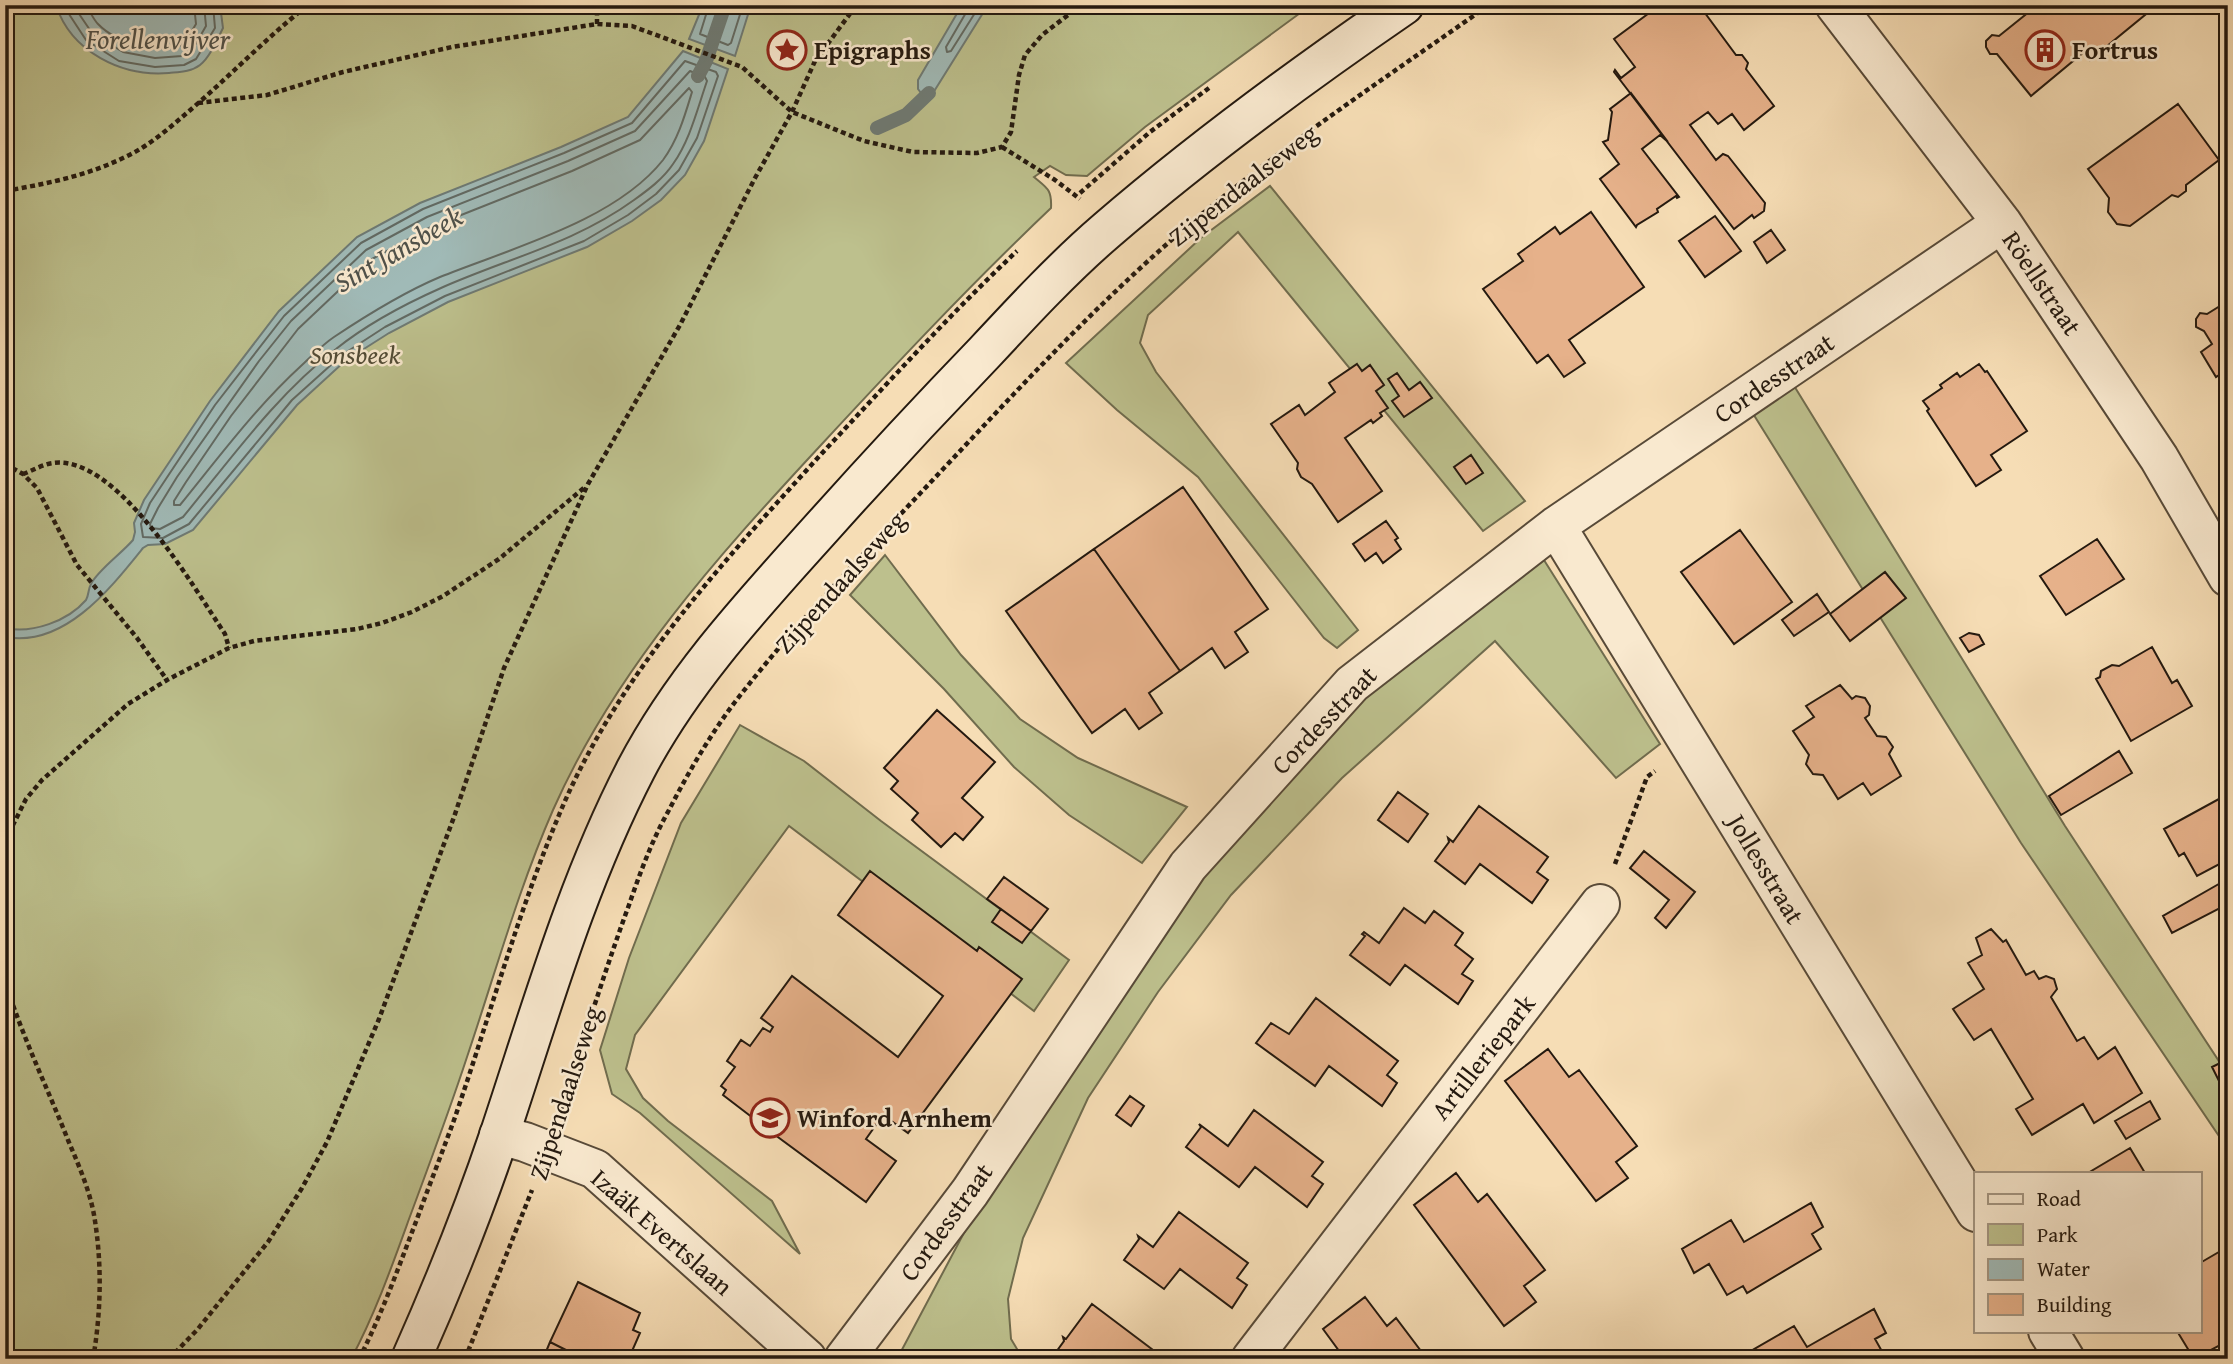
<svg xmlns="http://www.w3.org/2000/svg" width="2233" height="1364" viewBox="0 0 2233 1364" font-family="'Gentium Book Plus',serif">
<rect width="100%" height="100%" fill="#f6ddb5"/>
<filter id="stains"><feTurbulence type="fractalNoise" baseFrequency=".00286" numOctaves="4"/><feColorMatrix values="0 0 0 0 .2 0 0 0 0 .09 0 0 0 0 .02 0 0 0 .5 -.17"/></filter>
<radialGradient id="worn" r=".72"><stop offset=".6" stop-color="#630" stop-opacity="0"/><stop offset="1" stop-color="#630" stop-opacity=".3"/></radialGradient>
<path fill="#bdc08d" stroke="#706c4e" stroke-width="2" d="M5,5H1311L1145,127L1087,176L1066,175L1050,166L1034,177C1047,188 1052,189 1051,208C971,284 896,364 821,445C718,556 615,670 553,810C518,890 495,974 467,1057C449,1112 429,1165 409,1219C392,1266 375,1314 351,1359H5Z
M1270,186L1525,501L1483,531L1238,232L1148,315L1140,343L1156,372L1358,630L1337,648L1324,638L1198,477L1117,410L1066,363L1202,237Z
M1788,376L2065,826L2228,1075V1145L2223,1142L2021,843L1747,404Z
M1537,549L1660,744L1616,778L1495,641L1342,778L1231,895L1158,992L1088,1098L1023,1238L1008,1299L1011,1339L1023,1359H897L1000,1165L1258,785Z
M885,555L961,655L1020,719L1078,758L1187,807L1142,863L1069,815L1014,767L944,689L850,595Z
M740,725L804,761L881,821L1069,960L1034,1011L789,826L635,1035L626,1069L643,1098L668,1121L772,1201L800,1254L640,1113L612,1094L600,1050L629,958L681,823Z"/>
<path fill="#a0bab7" stroke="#6e7a74" stroke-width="2" d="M56,5H220L223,28C217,40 210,57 200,65C191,72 179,72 169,73C122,77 71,52 56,5Z
M703,5H751L735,56L689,39Z
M962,5H988L933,93H921L918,89V80Z
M683,51L728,69L704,141L685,175L661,200L632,221L587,247L448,302L389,333L345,361L297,405L193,530L165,544L148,545L143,548C110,589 64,648 5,637V628C32,634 68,621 86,600C89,595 88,589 91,584C97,571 122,553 133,540L135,532L134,523L144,500L210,401L279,311L357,237L420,203L561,147L628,117Z"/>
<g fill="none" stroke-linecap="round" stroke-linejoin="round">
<path stroke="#626a63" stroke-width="2" d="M63,5L86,40L119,61L155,67L184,65L196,59L215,28L213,5
M73,5L92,33L123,52L155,58L182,56L191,52L206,26L204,5
M86,5C90,11 93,19 98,24C116,43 160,54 184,44L196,24L194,5
M709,5L700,34L728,45L731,43L743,5
M967,5V11L946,47L947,52L951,51L980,5
M685,61L716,72L718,76L697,138L679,170L656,194L628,215L584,241L445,296L385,327L342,355L292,400L189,524L163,538L143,537L141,524L150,503L215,405L284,316L361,243L423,209L564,153L632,123Z
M690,71L705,77L707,81C697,110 690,140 673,164C663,179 648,190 634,200C575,243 506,259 441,288C405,304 367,324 336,349C276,395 231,459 183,517L160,529L151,528L150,524L158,508L177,477L259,361L291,321L366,250L427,217L568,161L635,131Z
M689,88L692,92C685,115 678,140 663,160C615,221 509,249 440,277C402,293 367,315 334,337C322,345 312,356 302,365C256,407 219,457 180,505H174V501L186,482L231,416L298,329L372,259L431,227L572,171L640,140Z"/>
<path stroke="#6e7a74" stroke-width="14" d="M698,76L706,61L725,5
M877,128L906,115L929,93"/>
</g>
<path fill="#e6b18a" stroke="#24190f" stroke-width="2" d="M1660,5H1699L1736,55H1742L1748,63L1746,69L1774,106L1744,130L1732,114L1718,124L1708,112L1690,125L1716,160L1723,154L1728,156L1765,203L1764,211L1754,218L1752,215L1734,229L1614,72L1615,70L1621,78L1635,67L1614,39Z
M2029,5H2147L2151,10L2090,60L2084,52L2031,96L1997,54H1990L1986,47V41L1992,35L1999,36L2030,11Z
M1631,93L1668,142L1660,135L1642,149L1679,197L1677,198L1676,196L1657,209L1658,212L1637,225L1636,227L1600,179L1619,164L1603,142L1608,140L1612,112L1610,109Z
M2178,104L2219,160L2186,185V191L2178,197L2172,195L2130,226L2117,224L2108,212L2109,198L2088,169Z
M1591,212L1644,287L1569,340L1585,363L1564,377L1548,355L1537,363L1483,289L1523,261L1518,254L1555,227L1560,234Z
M1715,216L1741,251L1705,277L1679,241Z
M1771,230L1785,250L1767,263L1754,242Z
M2228,301V369L2216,377L2201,352L2212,344L2204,331L2196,327V319L2200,313L2207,314Z
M1357,364L1362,371L1370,365L1384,385L1376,391L1388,408L1380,413L1382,416L1373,423L1371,420L1345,438L1382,491L1338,522L1312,484L1301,477L1297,469L1298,463L1271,424L1299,405L1305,415L1335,392L1329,383Z
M1979,364L1985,372L1987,371L2027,431L1991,455L2001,470L1976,486L1927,411L1929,409L1923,401L1942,388L1940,385L1957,373L1960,377Z
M1397,373L1409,390L1420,382L1432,398L1404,417L1392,401L1399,396L1388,379Z
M1471,455L1483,473L1466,484L1454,467Z
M1183,487L1268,609L1235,632L1248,652L1225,668L1212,648L1180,671L1094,549Z
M1386,521L1398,538L1395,540L1401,549L1383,563L1376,553L1365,561L1353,544Z
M1740,530L1792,602L1734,644L1681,572Z
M2097,539L2124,579L2066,615L2040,576Z
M1094,549L1180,671L1149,693L1162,713L1139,729L1125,709L1092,733L1006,611Z
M1885,572L1906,598L1850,641L1830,614Z
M1817,594L1829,612L1794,636L1782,620Z
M1969,633L1979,635L1984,644L1969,652L1960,638Z
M2152,647L2172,683L2177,680L2192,706L2131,741L2096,679L2100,677L2101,671L2112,665L2119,666Z
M1840,685L1852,699L1856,696L1865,698L1870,706L1869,715L1865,718L1877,736L1886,737L1893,747L1889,754L1901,776L1871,795L1863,783L1838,799L1823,775L1813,774L1806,764L1809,755L1793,731L1814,717L1806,706Z
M937,710L995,762L962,798L983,817L963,840L955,833L941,847L912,820L918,813L891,789L898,781L884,768Z
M2119,751L2132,773L2061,815L2049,796Z
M1398,792L1428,814L1408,842L1378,820Z
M2228,794V865L2225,861L2197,876L2184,853L2179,856L2164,829Z
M1479,806L1548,857L1537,872L1548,880L1532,903L1480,864L1465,884L1435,861L1449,842L1448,838L1453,842Z
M1644,851L1695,892L1666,928L1655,918L1669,900L1630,868Z
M870,871L977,951L979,947L1022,979L908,1133L883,1115L866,1139L896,1161L866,1202L771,1132H766L754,1124L753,1118L723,1095L726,1090L721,1086L735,1067L727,1061L741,1040L750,1046L763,1028L770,1032L773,1027L761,1018L792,976L898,1057L943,996L838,915Z
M1004,877L1048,909L1031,931L987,899Z
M2224,881L2228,888V904L2172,933L2163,916Z
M1404,908L1425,923L1434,911L1463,933L1455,945L1473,959L1462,974L1473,981L1458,1004L1405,965L1390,985L1350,955L1365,936L1362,934L1364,932L1379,943Z
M1001,909L1031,931L1022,943L992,922Z
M1991,929L2003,942L2006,940L2026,975L2034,971L2039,979L2046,976L2054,979L2057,989L2051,997L2077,1041L2084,1037L2098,1059L2115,1047L2142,1093L2094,1123L2083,1104L2032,1135L2016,1109L2033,1099L1991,1029L1974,1040L1953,1009L1984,989L1968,963L1982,955L1976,938Z
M1316,998L1398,1061L1387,1075L1397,1083L1382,1106L1329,1066L1315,1086L1256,1043L1271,1023L1289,1034Z
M1548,1049L1569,1077L1579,1070L1637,1146L1616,1162L1628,1178L1596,1201L1505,1081Z
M2228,1059V1089L2224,1091L2212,1067Z
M1130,1096L1144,1106L1131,1126L1116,1115Z
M2150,1101L2160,1119L2126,1139L2115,1121Z
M1254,1110L1323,1162L1312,1176L1323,1184L1307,1207L1255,1167L1239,1187L1186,1147L1201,1127L1199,1124L1228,1146Z
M2130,1148L2145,1173H2088Z
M1456,1173L1478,1202L1487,1194L1545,1270L1524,1286L1536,1302L1504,1326L1414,1205Z
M1811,1203L1823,1227L1812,1234L1821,1249L1747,1293L1743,1286L1727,1295L1709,1264L1694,1273L1682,1249L1731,1220L1744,1242Z
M1179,1212L1248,1263L1237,1278L1247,1285L1232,1308L1180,1269L1164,1289L1124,1260L1139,1239L1138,1236L1153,1247Z
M2224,1249L2228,1255V1341L2194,1359L2177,1331H2200V1263Z
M578,1282L640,1313L633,1330L640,1333L629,1358L621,1355L619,1359H584L550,1342Z
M1365,1297L1387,1326L1396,1318L1427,1359H1345L1323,1329Z
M1092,1304L1104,1313L1165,1359H1051L1064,1341L1063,1337L1066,1339Z
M1874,1309L1886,1333L1875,1339L1884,1355L1878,1359H1746L1744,1355L1794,1326L1807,1347Z
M550,1342L584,1359H543Z"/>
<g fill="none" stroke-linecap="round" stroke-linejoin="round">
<g stroke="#584a38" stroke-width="42">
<path id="street" d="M1835,5L2002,223L2159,458L2228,577
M1556,526L1976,1212
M499,1135L525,1142L595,1169L807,1359
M2048,1331L2065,1359
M844,1359L970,1192L1188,866L1352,684L1556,526L2002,223
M1251,1359L1600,904"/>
</g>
<g stroke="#24190f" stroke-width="42">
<path id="secondary" d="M411,1359C444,1285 474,1210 500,1133C541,1010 576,885 636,769C684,677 757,600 826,523C878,465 931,408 985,352C1024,310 1064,267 1107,230C1201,149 1302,75 1404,5"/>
</g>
<path stroke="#24190f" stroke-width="4.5" stroke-dasharray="5 3.5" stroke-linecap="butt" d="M597,24V5
M198,103L267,95L343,72L452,47L597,24L632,26L742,67L792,112L864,141L913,152L977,153L1002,147L1011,132L1019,75L1025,55L1042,35L1081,5
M1002,147L1055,180L1080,199
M5,191C45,184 86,176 123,158C148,147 168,129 188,112C229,77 266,38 308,5
M1080,193L1150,132L1209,88
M5,464L23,474L37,488L77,565L137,638L167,680
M23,474C32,471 43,464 53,463C117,454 194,588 225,634L229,648
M5,841L26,799L42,780L128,704L167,680L229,648L254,641L357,629L382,623L412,612L443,596L499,559L585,487
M1615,864L1647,777L1655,771
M5,981C22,1036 47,1087 68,1140C79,1166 91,1193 95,1221C102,1266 101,1313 93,1359
M561,1110C583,1041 604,973 629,905C640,873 652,840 669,810C688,773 710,735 735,702C789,632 851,567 912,502C1002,407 1090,309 1190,224C1284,145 1388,76 1489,5
M169,1359L197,1330L268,1242L302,1188L327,1142L379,1019L454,817L504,668L588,484L680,325L755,178L792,112L815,61L852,11L860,5
M359,1359C382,1314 399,1266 417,1219C429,1186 442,1153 454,1120C489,1019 517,915 559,815C617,675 724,561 825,450C888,383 950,314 1017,251
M465,1359L532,1190"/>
<use href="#street" stroke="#f9e9cf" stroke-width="38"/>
<use href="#secondary" stroke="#f9e9cf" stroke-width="38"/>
</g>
<defs>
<g id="sight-ring" transform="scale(2.0125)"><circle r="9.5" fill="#f9e9cf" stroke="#8f2418" stroke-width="1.5"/><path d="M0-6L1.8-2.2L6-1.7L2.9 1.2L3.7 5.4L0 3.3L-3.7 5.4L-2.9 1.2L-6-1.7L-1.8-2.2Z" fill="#8f2418"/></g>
<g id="building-ring" transform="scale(2.0125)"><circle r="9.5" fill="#f9e9cf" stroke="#8f2418" stroke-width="1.5"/><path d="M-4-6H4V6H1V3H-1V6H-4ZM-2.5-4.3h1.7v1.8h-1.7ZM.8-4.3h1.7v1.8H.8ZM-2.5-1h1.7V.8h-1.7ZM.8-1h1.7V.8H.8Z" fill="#8f2418"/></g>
<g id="school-ring" transform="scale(2.0125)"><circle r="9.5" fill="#f9e9cf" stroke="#8f2418" stroke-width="1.5"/><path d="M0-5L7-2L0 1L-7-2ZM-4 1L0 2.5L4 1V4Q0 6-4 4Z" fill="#8f2418"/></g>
</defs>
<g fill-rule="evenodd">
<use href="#sight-ring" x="787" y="50"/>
<use href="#building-ring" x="2045" y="50"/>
<use href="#school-ring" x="770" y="1118"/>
</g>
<g text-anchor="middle" stroke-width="5" stroke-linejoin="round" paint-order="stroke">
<g font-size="26" font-weight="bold" fill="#24190f" stroke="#f9e9cf" text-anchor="start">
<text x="814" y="59">Epigraphs</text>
<text x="2072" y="59">Fortrus</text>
<text x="797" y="1127">Winford Arnhem</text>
</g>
<g font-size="26" fill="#24190f" stroke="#f9e9cf">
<text transform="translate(1243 185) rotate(-38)" y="9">Zijpendaalseweg</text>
<text transform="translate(2042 283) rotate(56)" y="9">Röellstraat</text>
<text transform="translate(1774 378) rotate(-34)" y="9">Cordesstraat</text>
<text transform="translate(840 582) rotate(-48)" y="9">Zijpendaalseweg</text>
<text transform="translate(1324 720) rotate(-46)" y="9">Cordesstraat</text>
<text transform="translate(1766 869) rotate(59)" y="9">Jollesstraat</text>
<text transform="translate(1483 1057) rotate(-52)" y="9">Artilleriepark</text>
<text transform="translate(565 1093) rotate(-72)" y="9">Zijpendaalseweg</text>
<text transform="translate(946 1222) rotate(-54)" y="9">Cordesstraat</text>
<text transform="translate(662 1232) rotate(41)" y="9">Izaäk Evertslaan</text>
</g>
<g font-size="26" font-style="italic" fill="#524b35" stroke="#f9e9cf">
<text x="355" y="364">Sonsbeek</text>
</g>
<g font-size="28" font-style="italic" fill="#4f514a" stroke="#f9e9cf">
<text x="158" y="49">Forellenvijver</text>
<text transform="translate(398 249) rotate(-30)" y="10">Sint Jansbeek</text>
</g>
</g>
<rect width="2233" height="1364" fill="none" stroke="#f6ddb5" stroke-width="28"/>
<rect x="7" y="7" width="2219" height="1350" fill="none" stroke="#24190f" stroke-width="3.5"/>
<rect x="14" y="14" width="2205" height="1336" fill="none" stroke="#24190f" stroke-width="2"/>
<rect x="1974" y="1172" width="228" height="161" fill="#f9e9cf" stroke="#a49682" stroke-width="2"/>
<rect x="1988" y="1194" width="35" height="10" fill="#f9e9cf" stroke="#a49682" stroke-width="2"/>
<text x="2037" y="1206" font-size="21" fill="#24190f">Road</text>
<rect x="1988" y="1224" width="35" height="21" fill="#bdc08d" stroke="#a49682" stroke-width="2"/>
<text x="2037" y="1242" font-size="21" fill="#24190f">Park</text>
<rect x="1988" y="1259" width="35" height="21" fill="#a0bab7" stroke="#a49682" stroke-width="2"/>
<text x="2037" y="1276" font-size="21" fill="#24190f">Water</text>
<rect x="1988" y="1294" width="35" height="21" fill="#e6b18a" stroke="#a49682" stroke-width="2"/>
<text x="2037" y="1312" font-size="21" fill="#24190f">Building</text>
<rect width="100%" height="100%" filter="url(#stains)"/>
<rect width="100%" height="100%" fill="url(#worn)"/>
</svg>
